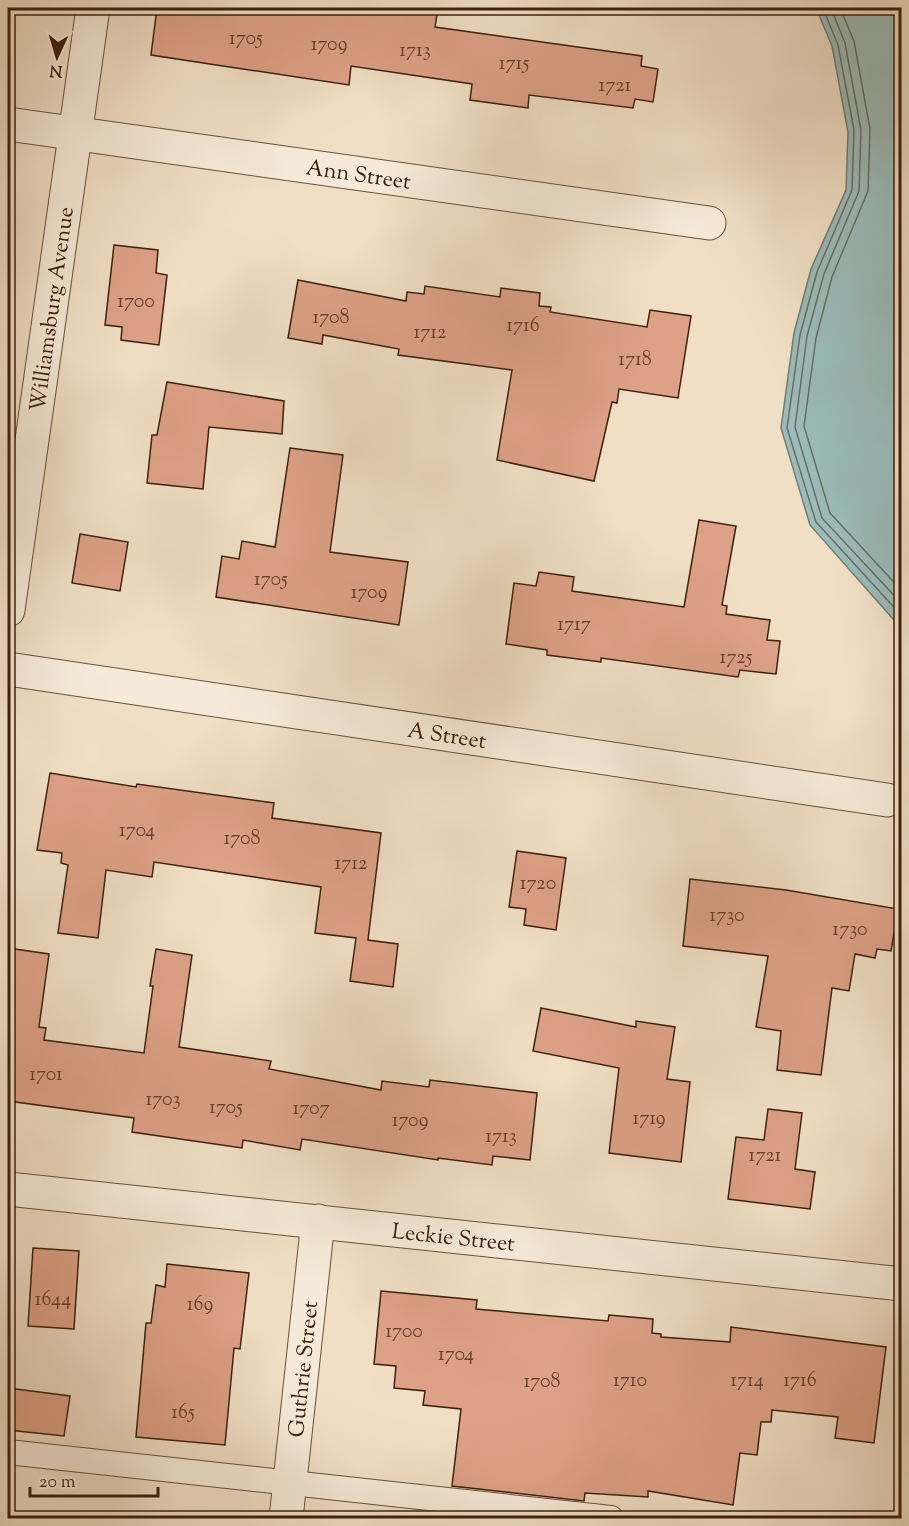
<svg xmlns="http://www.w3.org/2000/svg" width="909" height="1526" viewBox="0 0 909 1526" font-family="'Sorts Mill Goudy',serif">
<rect width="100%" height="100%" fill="#f0dfc5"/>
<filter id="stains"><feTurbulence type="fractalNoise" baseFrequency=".00333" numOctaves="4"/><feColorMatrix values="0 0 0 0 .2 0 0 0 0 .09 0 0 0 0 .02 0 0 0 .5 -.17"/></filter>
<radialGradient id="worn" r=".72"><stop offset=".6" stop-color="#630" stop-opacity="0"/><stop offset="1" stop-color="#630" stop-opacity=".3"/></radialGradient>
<path fill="#9bbcba" stroke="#757e74" stroke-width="1.5" d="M816,8H901V628L810,525L781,428L794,333L811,269L846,190L848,132L832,46Z"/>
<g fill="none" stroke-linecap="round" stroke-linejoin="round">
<path stroke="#6c6e63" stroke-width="1.5" d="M823,8L838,45L854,130L852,190L817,272L800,335L787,428L816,522L902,616
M831,8L845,43L861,130L859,191L824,274L807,336L795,427L822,518L902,604
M840,8L854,41L870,129L868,191L832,277L816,338L804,426L830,513L902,591"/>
</g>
<path fill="#dda187" stroke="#3d200c" stroke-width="1.5" d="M157,8H438L435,27L642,56L641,66L658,69L653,102L635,99L633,108L529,95L528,108L470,100L472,84L351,66L349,85L151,55Z
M114,245L158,250L156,273L167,275L159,345L121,340L122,327L105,325Z
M298,280L406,301L407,292L424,294L425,286L500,297L501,288L540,293L539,306L551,307L550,312L647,327L650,310L691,316L678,398L619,389L617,403L612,402L594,481L497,460L512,370L398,355L399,349L323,335L322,344L288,338Z
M167,382L284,401L282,434L209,427L203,489L147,483L152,435H157Z
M290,448L343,455L330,552L408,562L399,625L216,597L222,556L239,559L242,541L275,547Z
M699,520L736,526L722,605L727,606L726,614L770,620L767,640L780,641L776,674L740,670L738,677L601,658V662L547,655V650L506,644L514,583L536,586L539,572L574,577L572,591L684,607Z
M80,534L128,542L120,591L72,583Z
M50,773L136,787L137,784L274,803L272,818L381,833L368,940L398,944L393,987L350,981L356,938L315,933L321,887L154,862L152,877L106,870L98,938L58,933L68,865L61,863L62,853L37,850Z
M517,851L566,858L556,930L524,925L526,909L509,907Z
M690,879L786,890L898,909L891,951L877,949L875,958L855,954L849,991L832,988L821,1075L777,1070L781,1031L756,1027L768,956L683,946Z
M8,948L49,954L39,1027L46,1028L44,1040L144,1053L153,986H150L156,949L192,955L179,1047L271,1061L269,1069L381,1090L382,1081L429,1087L430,1080L537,1093L530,1160L493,1156L492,1165L438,1158V1160L302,1139L300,1150L243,1140L242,1148L132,1132L134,1118L8,1101Z
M541,1008L636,1027V1021L675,1027L667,1079L690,1082L681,1162L609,1153L619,1068L533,1051Z
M768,1109L802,1113L795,1169L815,1172L810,1209L728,1199L736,1137L764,1140Z
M33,1248L79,1251L74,1329L28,1326Z
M167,1264L249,1273L240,1349L234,1348L225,1445L136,1437L146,1323H151L156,1285L165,1287Z
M381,1291L477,1300L476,1309L608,1321L609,1315L653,1319L652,1333L661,1334V1337L730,1342L731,1327L886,1347L874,1443L835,1438L838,1417L772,1410L771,1422H761L757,1455L740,1453L733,1505L648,1491V1497L585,1493L584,1501L452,1486L461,1409L423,1405L425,1391L394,1388L396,1366L374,1364Z
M8,1388L70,1396L64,1436L8,1430Z"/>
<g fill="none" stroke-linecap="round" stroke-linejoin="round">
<g stroke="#6a503a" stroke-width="26">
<path id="service" d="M8,1452L611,1518"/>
</g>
<g stroke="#6a503a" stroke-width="35">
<g id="minor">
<path id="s1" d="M8,124L709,223"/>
<path id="s2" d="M8,610L93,8"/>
<path id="s3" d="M8,669L887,800"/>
<path id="s4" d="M8,1189L902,1284"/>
<path id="s5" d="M286,1518L318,1221"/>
</g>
</g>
<use href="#service" stroke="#f5ead9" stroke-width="24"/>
<use href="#minor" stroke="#f5ead9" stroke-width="33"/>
</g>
<g text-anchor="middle" stroke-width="4.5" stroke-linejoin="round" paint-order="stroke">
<g font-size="20" fill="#65402b">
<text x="246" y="44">1705</text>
<text x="329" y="50">1709</text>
<text x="415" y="56">1713</text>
<text x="514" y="69">1715</text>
<text x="615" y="91">1721</text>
<text x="136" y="307">1700</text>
<text x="331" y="323">1708</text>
<text x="523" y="331">1716</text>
<text x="430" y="338">1712</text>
<text x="635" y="365">1718</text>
<text x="271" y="585">1705</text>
<text x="369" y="598">1709</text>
<text x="574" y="630">1717</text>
<text x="736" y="663">1725</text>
<text x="137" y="836">1704</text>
<text x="242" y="844">1708</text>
<text x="351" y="869">1712</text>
<text x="538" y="889">1720</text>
<text x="727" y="921">1730</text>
<text x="850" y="935">1730</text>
<text x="46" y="1080">1701</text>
<text x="163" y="1105">1703</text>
<text x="226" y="1113">1705</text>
<text x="311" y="1114">1707</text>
<text x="649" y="1124">1719</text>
<text x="410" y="1126">1709</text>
<text x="501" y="1142">1713</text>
<text x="765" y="1161">1721</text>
<text x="53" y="1305">1644</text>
<text x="200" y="1310">169</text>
<text x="404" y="1337">1700</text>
<text x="456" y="1360">1704</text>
<text x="630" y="1386">1710</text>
<text x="747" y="1386">1714</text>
<text x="800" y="1386">1716</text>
<text x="542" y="1387">1708</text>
<text x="183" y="1418">165</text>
</g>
<g font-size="22" fill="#3d200c" stroke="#f5ead9">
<text dy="8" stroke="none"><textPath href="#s1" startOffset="354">Ann Street</textPath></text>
<text dy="8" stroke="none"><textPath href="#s2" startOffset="304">Williamsburg Avenue</textPath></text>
<text dy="8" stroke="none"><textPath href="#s3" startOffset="444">A Street</textPath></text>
<text dy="8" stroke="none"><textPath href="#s4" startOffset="448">Leckie Street</textPath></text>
<text dy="8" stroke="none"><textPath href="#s5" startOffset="150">Guthrie Street</textPath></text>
</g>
</g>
<rect width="909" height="1526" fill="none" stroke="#f0dfc5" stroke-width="30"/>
<rect x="9" y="9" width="891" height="1508" fill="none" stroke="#3d200c" stroke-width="3"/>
<rect x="15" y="15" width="879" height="1496" fill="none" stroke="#3d200c" stroke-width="1.5"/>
<g transform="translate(57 57) rotate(184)" stroke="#f5ead9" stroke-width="4.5" paint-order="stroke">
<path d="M0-4.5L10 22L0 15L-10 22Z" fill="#3d200c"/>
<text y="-9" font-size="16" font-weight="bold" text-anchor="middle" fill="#3d200c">N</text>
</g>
<path d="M30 1487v9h128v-9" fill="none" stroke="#3d200c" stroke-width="3"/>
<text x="39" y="1487" font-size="18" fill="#3d200c" stroke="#f5ead9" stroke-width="4.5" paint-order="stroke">20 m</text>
<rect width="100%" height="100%" filter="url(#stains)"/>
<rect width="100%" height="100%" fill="url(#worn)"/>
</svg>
